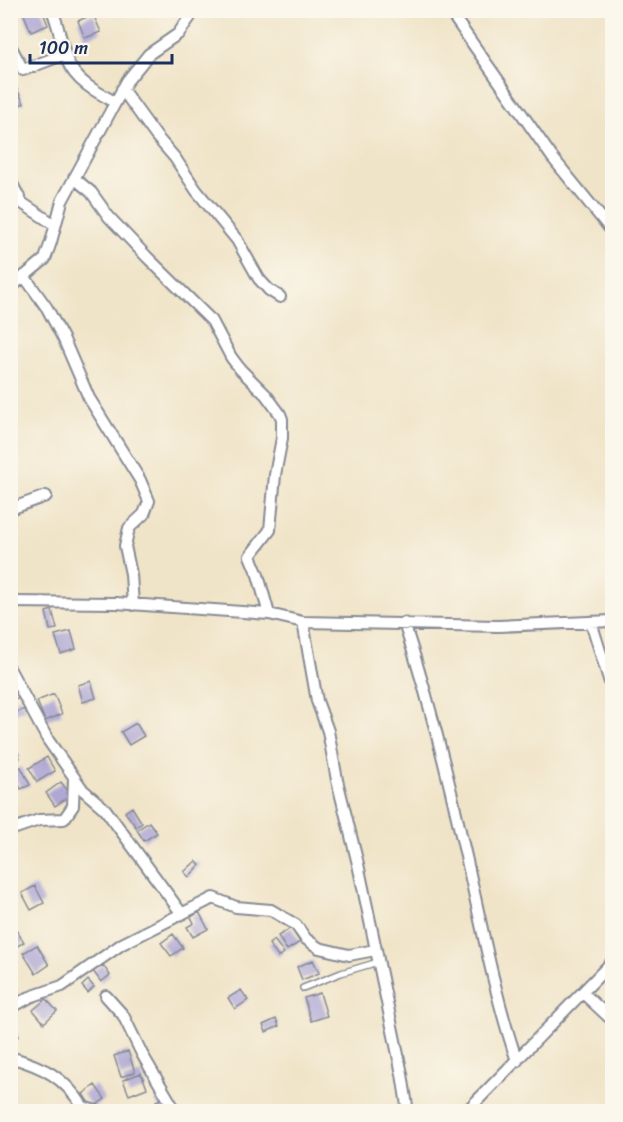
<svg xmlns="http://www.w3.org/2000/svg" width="623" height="1122" viewBox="0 0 623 1122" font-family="Sriracha,sans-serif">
<rect width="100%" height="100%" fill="#fbf7ec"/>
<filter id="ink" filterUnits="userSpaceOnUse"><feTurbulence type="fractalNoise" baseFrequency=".0167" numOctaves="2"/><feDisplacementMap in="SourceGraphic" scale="12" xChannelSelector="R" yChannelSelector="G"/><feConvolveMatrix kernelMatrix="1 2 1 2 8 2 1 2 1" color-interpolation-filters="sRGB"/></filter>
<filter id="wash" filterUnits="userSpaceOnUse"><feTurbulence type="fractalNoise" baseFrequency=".008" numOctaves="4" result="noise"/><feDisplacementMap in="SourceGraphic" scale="24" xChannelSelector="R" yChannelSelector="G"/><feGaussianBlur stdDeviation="1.35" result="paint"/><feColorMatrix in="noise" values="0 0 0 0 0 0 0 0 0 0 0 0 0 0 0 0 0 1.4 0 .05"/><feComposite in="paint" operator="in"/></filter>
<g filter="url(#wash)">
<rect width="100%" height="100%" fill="#f0e4c8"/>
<g id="blocks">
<path fill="#afa7d4" d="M27,10H42L48,25L31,32L23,12Z
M93,14L101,32L85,38L78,21Z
M16,87L24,103L10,109V90Z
M52,610L57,629L50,630L46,612Z
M71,631L76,649L61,654L55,635Z
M91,681L96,698L83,702L78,685Z
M54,694L62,714L45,721L37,701Z
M20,698L25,709L10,715V701Z
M136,723L144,736L129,745L121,732Z
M13,740L20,758L14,760L10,751V741Z
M47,757L55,771L37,782L29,768Z
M21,767L30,785L21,789L12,771Z
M61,782L71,795L55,806L46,793Z
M132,807L142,823L136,827L125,812Z
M149,822L157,833L144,841L137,830Z
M196,861L200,865L189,877L184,872Z
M35,886L44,903L31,910L22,893Z
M199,912L208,929L193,937L187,927L194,923L191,917Z
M291,928L300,942L287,950L278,936Z
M16,930L24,942L16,947L10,939V933Z
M173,934L183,948L171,956L161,943Z
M274,940L284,953L278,957L269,944Z
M37,945L49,965L36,974L23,953Z
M313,960L319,973L302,980L297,967Z
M103,965L110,975L101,982L93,971Z
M88,980L94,987L88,993L82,986Z
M241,990L248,1000L235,1009L228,998Z
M320,993L327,1016L311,1021L304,998Z
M46,999L57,1011L44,1023L33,1010Z
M276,1019L279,1026L266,1032L263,1025Z
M10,1024L19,1036L10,1042Z
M128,1051L135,1072L121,1077L114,1056Z
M141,1073L147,1088L129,1095L123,1080Z
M95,1085L105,1099L92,1108L83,1094Z
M162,1099L168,1112H161L156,1101Z"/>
</g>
</g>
<g filter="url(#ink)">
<use href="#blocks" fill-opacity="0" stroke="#868a93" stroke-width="1.5"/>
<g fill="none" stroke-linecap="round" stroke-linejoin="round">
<g stroke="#868a93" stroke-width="8">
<path id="service" d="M303,988L341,973L378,962"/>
</g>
<g stroke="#868a93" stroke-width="14">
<path id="minor" d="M52,10C59,26 61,44 67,60C75,81 96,92 115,102
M449,10L552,157L612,231
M10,45L23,70L65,54
M122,89L156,136L175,158L196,190L237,240L259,279L269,290L280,297
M74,178L91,192L109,217L147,257L212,321L231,357L240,369L266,395L280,414L282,419V438L275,475L270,530L250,556L258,575L269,614
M10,180L22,203L55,225
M24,276L47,308L64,340L89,398L140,480L149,501L144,514L129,528L125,546L131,574L133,605
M10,288L45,259L51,242L62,201L127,81L149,54L178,34L195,10
M10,509L46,496
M10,602L116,603L269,614L303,622L498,626L612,621
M303,622L317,701L328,731L337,780L358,864L402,1074L408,1112
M591,622L612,689
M404,623C427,693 445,763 461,835C479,910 492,988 517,1061
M10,670L48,740L83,790L105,809L182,914
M10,830L39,820L64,819L73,806L74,778
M583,993L612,1020
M106,996L123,1015L142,1054L176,1112
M10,1008L30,997L62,986L122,944L213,898L236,907L271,910L296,925L306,939L319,948L349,955L375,950
M10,1057C44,1067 64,1077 83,1107L99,1112
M466,1112L612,962"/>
</g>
<use href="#service" stroke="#fff" stroke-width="5"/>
<use href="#minor" stroke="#fff" stroke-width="10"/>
</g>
</g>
<rect width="623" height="1122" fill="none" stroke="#fbf7ec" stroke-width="36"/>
<path d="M30 54v9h142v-9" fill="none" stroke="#1b2f5e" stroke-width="3"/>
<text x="39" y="54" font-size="18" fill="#1b2f5e" stroke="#fbf7ec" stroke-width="4.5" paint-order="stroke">100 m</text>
</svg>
